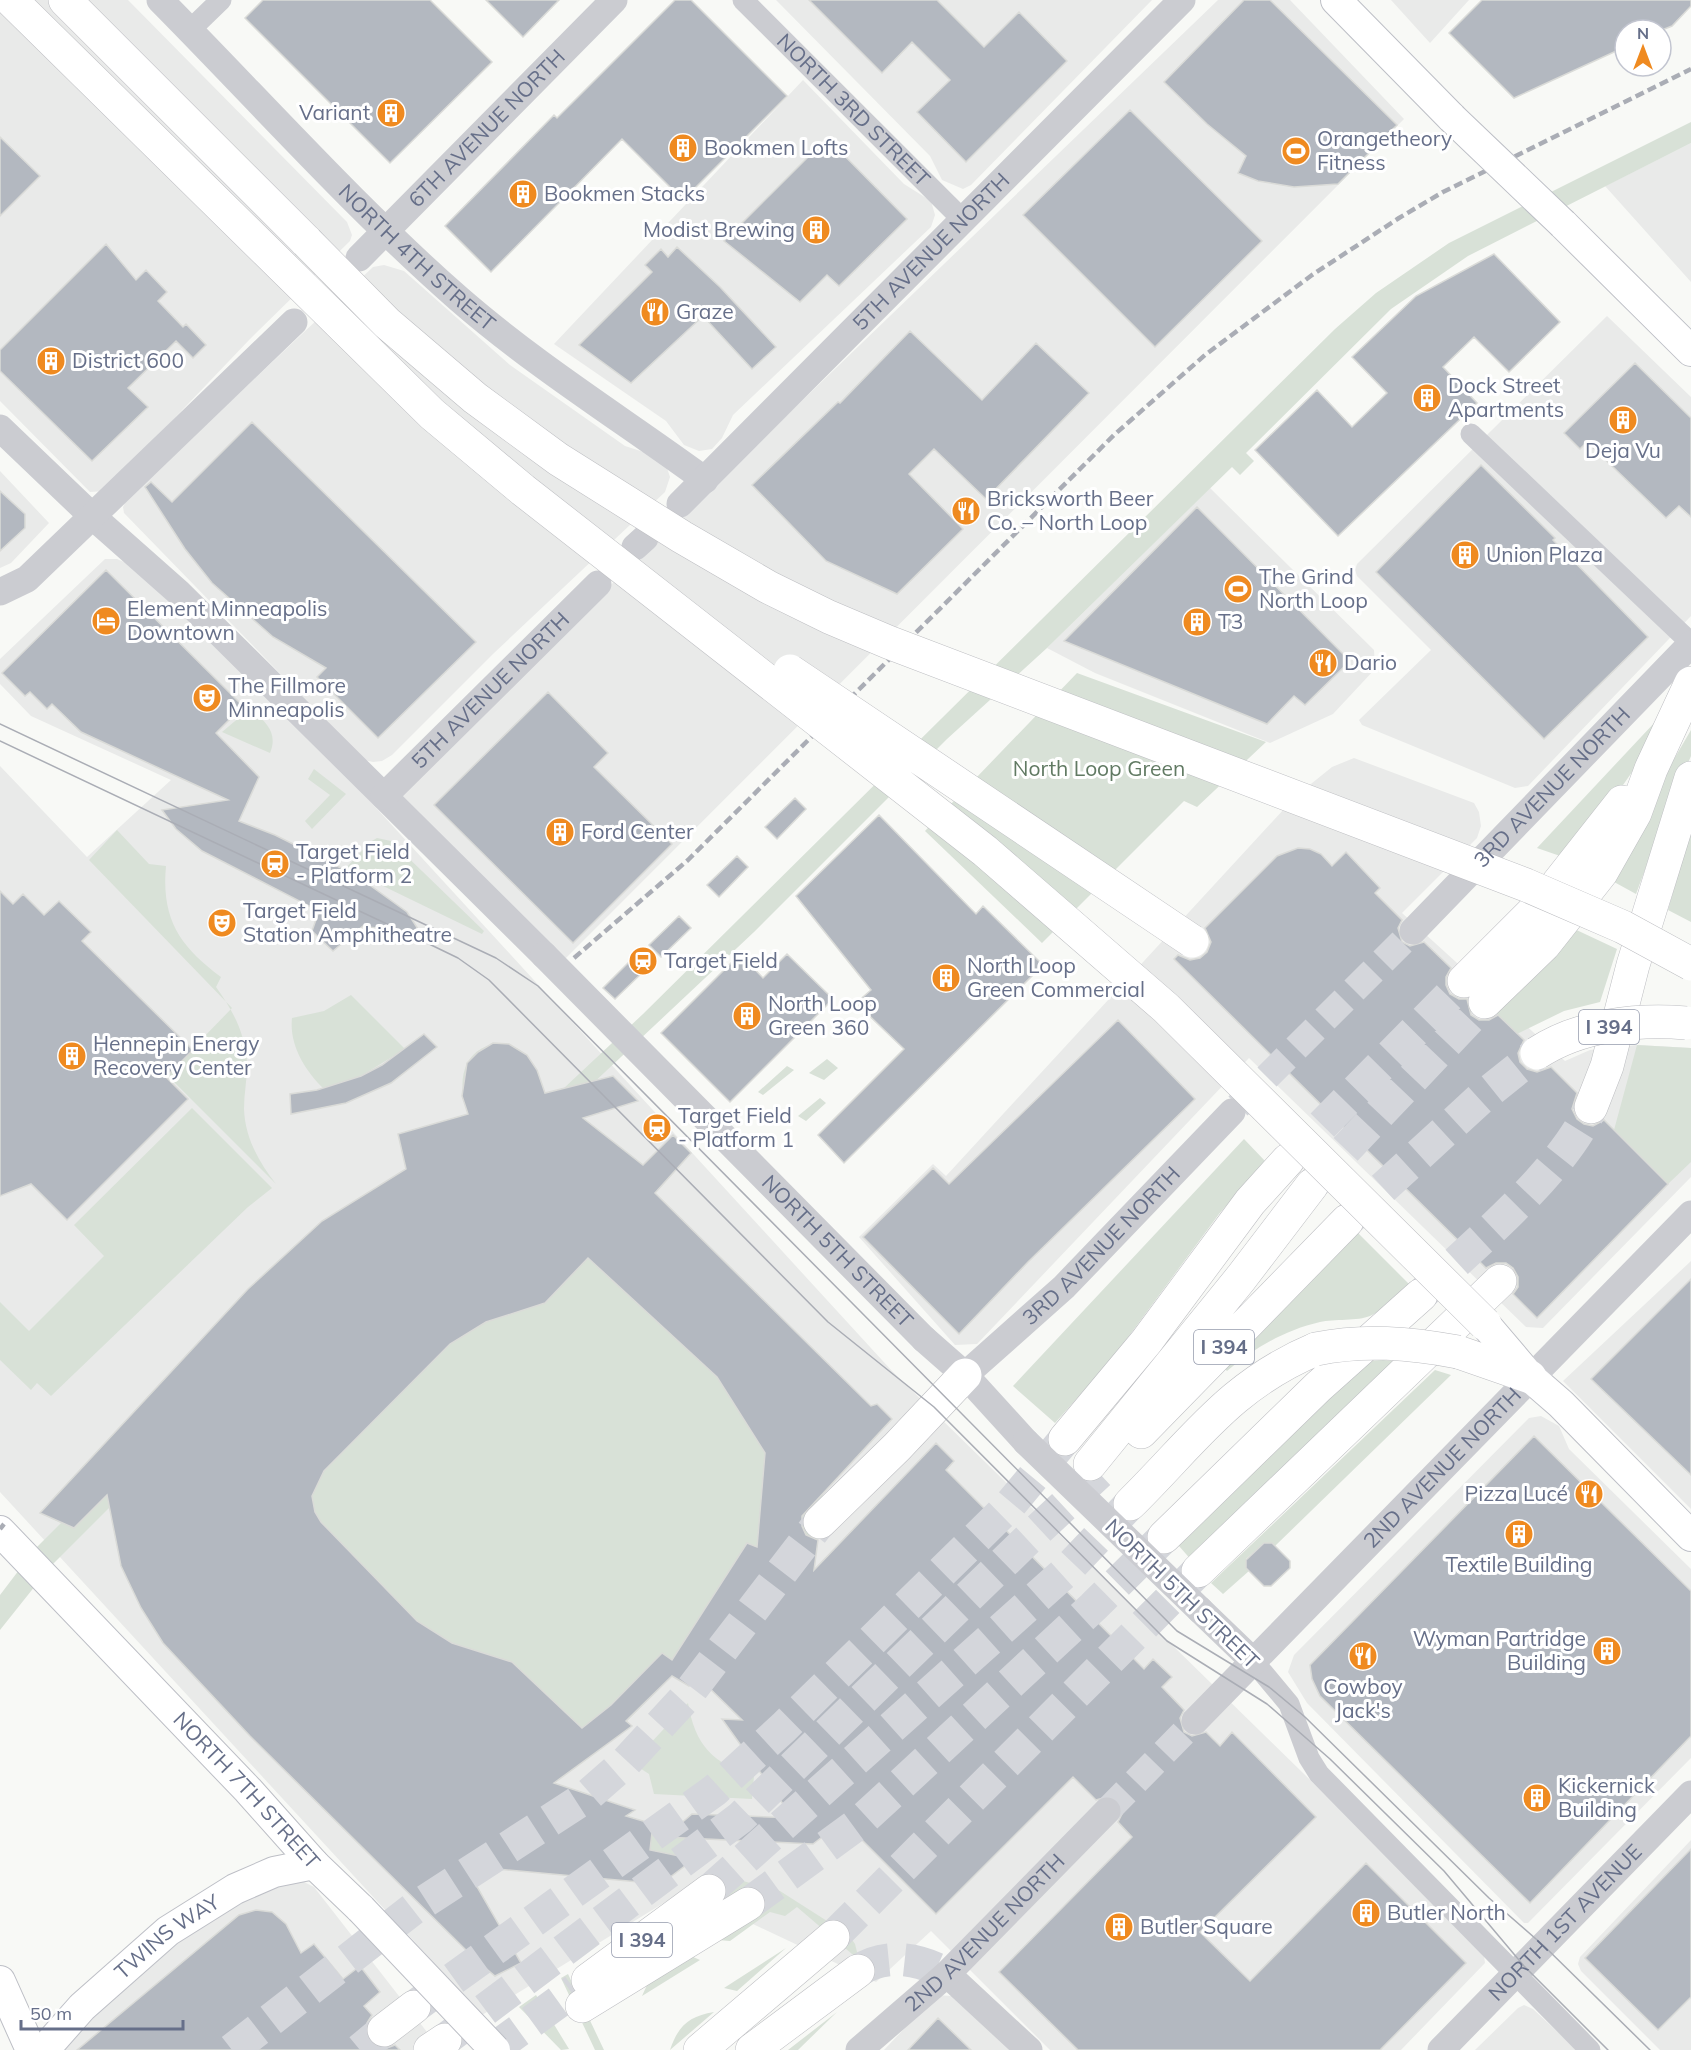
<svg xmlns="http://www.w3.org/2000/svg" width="1691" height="2050" viewBox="0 0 1691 2050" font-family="Mulish,sans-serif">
<rect width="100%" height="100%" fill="#f8f9f6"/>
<path fill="#e9eae9" d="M0,0H128L347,222L352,235L350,241L250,339L105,491L90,492L0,401Z
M776,0H1152L971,185L963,189L942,180L930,156Z
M1218,0H1290L1404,119L553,971L397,791Z
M1391,0H1469L1430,43Z
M803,80L904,184L931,201L935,215L931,227L733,415L722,438L712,449L699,451L684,445L666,421L554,344Z
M1691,143V282L1605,186Z
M384,265L404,271L510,365L625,446L656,456L666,465L670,477L665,492L493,654L392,755L382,761L373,762L364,760L124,513L123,507L127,499L373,267Z
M1607,316L1691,397V616L1528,786L1515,788L1362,725L1359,720L1431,650L1357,576L1355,570L1357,564Z
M0,471L49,523L11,563L0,568Z
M1210,488L1374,650L1375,669L1333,714L1270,743L1095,673L1047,648Z
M105,559H117L131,565L313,739L892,1371L1483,1949L1485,1963L1401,2050H1050L931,1931L876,1982L683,1891L482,2015L0,1492V766L87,857L171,780L31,716L0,684V659Z
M1354,758L1474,803L1479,812L1481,826L1477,838L1402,913L1565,1061L1590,1050L1637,1045L1691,1048V1177L1543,1328L1526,1327L1249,1058L977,1344L955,1345L859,1237L933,1164L946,1176L1296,796L1332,767Z
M1691,1261V1509L1563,1381Z
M1541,1416L1559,1426L1569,1449L1691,1569V1758L1528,1923H1524L1307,1703L1288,1672L1294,1655L1529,1418Z
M1691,1840V2050H1660L1581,1971L1578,1964L1580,1957Z
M296,1878L314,1887L441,2050H61V2042L245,1887Z
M936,1995L952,1996L1015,2050H884Z
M1524,2005L1533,2009L1577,2050H1475L1518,2008Z"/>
<path fill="#d8e1d7" d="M1691,122V143L1468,256L1391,309L1246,453L1254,461L1240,475L1232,467L1047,648L947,739L754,932L588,1088L580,1119L639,1162L662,1185L655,1193L870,1406L877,1404L892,1419L823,1492L814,1570L699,1678L689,1686L672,1676L627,1721L632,1726L568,1773L516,1770L635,1810L627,1816L699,1839L693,1843L708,1849L661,1884L466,1866L521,1963L495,1976L250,1736L163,1643L141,1608L121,1566L113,1524V1504L51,1566L0,1630V1595L35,1549L61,1523L40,1513L248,1289L322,1221L406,1169L398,1134L468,1114C463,1098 459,1080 467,1064C478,1041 509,1037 526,1055C534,1064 539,1082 544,1093L563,1089L643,1014L1335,329L1376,293L1449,243Z
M1077,673L1266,742L1197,807L1184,801L1042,943L925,831Z
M247,711H253C267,723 278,734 270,753L222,732Z
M1656,721L1665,725L1616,795L1563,857L1537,848Z
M1691,730V756L1660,829L1636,894L1605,877Z
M314,769L346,794L312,829L305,821L330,795L308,779Z
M1691,829V922L1668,910Z
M117,830L149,864L166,866C161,919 180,947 221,977L216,987C231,1008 242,1027 246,1053C249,1072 244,1090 244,1109C245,1138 259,1162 276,1184L167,1075L232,1008L89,860Z
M377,838L391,841L484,931L482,934L346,868L370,842Z
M1568,926L1617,949L1600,1002L1564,1011L1517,1034L1491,1008Z
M351,995L405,1049L361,1076L324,1089C305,1071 289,1045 292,1018L324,1011Z
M1637,1045L1691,1048V1162L1668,1184L1614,1130Z
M827,1059L838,1068L824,1080L809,1073Z
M787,1066L794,1070L763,1095L758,1092Z
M820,1098L826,1103L806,1121L798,1116Z
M192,1108L272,1188L248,1207L51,1396L37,1383L31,1390L0,1360V1302L29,1331L104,1256L74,1225Z
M1244,1139L1265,1161L1219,1214L1112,1359L1055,1423L1013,1386Z
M1356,1231L1409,1284C1399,1292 1381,1312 1370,1316C1358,1321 1334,1319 1320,1322C1285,1330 1254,1348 1227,1371L1223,1367Z
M1383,1360L1404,1362L1193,1562L1172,1538L1355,1362Z
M1435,1370L1451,1375L1275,1546L1272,1543H1264L1246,1559L1249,1571L1223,1594L1211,1583Z
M688,1703C695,1745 713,1764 754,1776L752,1799L654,1794L649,1774L632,1763Z
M721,1875L780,1891L849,1935L855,1944L859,1960L797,1907L785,1916L770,1912L730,1941L718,1940L762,1909L692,1885Z
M786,1948L737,1991L724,1988Z
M691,1956L700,1960L642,1996L647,1985Z
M568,1974L604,2050H595L561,1978Z
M536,1995L569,2049L561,2050L519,2007Z
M714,2012L670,2050C678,2026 689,2016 714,2012Z
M837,2012L798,2050H788Z"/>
<path fill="#b3b8c0" stroke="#dadbd8" stroke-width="1.5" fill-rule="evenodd" d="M263,0H430L492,62L390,163L245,18Z
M486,0H559L523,37Z
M675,0H691L787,96L683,200L622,139L491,272L445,226L554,115L557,118Z
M809,0H937L984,47L1019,12L1067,61L966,162L917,112L950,80L912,42L882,73Z
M1244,0H1270L1397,125L1338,184L1294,187L1258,181L1238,173L1246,156L1207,124L1164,82Z
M1482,0H1691V6L1672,26L1662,30H1625V47L1514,98L1449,33Z
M1130,110L1262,241L1155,347L1023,215Z
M0,137L40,176L0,216Z
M827,138L907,219L839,286L827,275L800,302L724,241Z
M106,244L136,280L146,270L167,292L158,301L183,327L186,324L206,345L193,358L176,341L128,388L148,407L92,461L0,371V350Z
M677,247L720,287L776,347L752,369L703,316L631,383L579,345L652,272L645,265L661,249L668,257Z
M1494,254L1560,322L1509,372L1474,337L1443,367L1477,403L1338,536L1255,450L1317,390L1352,427L1387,393L1352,357L1416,296Z
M910,331L982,400L1036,343L1089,393L986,499L934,449L909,474L963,529L897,594L826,561L752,485L838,402L840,403Z
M1635,363L1691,418V517L1679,506L1666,518L1587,442L1580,449L1564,433Z
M252,422L476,642L378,738L317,677L326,668L273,637L212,583L185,549L145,487L151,482L172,502Z
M1481,465L1555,538L1553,540L1648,637L1544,739L1376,572Z
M0,491L25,514V528L0,551Z
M1197,507L1350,661L1305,705L1294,696L1267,724L1064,641Z
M106,570L243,706L216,733L259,777L239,821L275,835L357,876L407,912L418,929L408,933L363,926L333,951L312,931L319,911L202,851L176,829L162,810L228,800L81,732L52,704L47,709L30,692L25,696L2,673Z
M548,692L608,753L594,767L672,844L573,943L434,805Z
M795,798L806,809L777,839L765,827Z
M879,815L976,914L983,906L1043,965L844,1163L818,1135L904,1049L856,1003L871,990L796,896Z
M1298,848L1310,849L1321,854L1332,866L1346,852L1380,888L1375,893L1402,920L1398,928L1402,942L1410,946L1424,942L1451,968L1446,977V985L1450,994L1459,999H1467L1471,1015L1479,1020H1489L1498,1015L1524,1040L1518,1053L1520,1062L1527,1069L1537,1072L1551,1067L1577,1093L1572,1109L1577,1119L1584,1124L1593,1126L1604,1120L1668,1184L1537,1318L1513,1294L1518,1287V1277L1513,1268L1506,1263H1496L1486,1268L1174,959L1178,955L1190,960L1200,958L1207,952L1211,942L1205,928L1277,856Z
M737,856L748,867L719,897L707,885Z
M0,891L13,904L23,894L44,915L59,901L91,932L82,941L193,1050L166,1077L188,1099L67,1220L31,1184L0,1196Z
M679,916L691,928L661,957L649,945Z
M787,954L833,999L730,1102L661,1033L736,958L739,961L743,957L763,978Z
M633,958L645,970L615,999L603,988Z
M1118,1020L1195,1099L1028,1262L959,1334L863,1237L933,1168L949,1184Z
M424,1034L437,1047L391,1083L346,1103L291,1114L290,1094L317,1090L361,1076L382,1065Z
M493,1043L509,1044L527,1055L537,1070L545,1093L613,1076L638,1101L583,1118L643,1165L673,1135L691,1153L655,1193L871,1406L877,1404L892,1419L802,1516V1526L806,1535L818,1540L814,1570L936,1443L954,1461L946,1470L1144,1669L1153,1659L1172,1677L1162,1687L1184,1710L1180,1718L1184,1732L1192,1736L1206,1732L1220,1746L1232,1732L1316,1817L1200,1932L1250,1981L1366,1863L1466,1963L1380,2050H1078L999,1972L1132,1837L1118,1822L1122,1814L1118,1800L1110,1796L1096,1800L1073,1777L936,1914L843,1821L813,1844L665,1837L692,1814L793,1818L722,1719L742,1720L699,1678L689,1686L672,1676L626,1721L632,1726L554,1783L635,1810L626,1816L653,1824L650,1850L694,1859L661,1884L465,1866L521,1963L495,1976L478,1962L250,1736L163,1643L141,1608L121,1566L107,1495L74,1528L40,1513L248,1289L322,1221L406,1169L398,1134L468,1114L462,1096L467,1063L478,1052ZM588,1258L717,1377L765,1453L757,1547L747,1543L672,1660L662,1653L611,1705L582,1728L512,1662L452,1643L417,1621L321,1522L315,1512L312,1496L324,1471L450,1344L486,1322L545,1303Z
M1691,1279V1475L1591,1379Z
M1534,1436L1691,1591V1736L1530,1903L1320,1696L1312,1679L1310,1665Z
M1264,1543H1272L1290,1561V1568L1271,1586H1264L1246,1568V1560Z
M1691,1849V1997L1658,2030L1585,1958Z
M256,1910L272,1912L286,1924L301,1953L314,1944L343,1979L360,1966L380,1992L364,2006L372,2015L367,2023L366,2033L369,2041L377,2047L387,2048L395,2045L400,2050H77L239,1915Z
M938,2018L971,2050H908Z"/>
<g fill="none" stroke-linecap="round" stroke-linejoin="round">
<path stroke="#d4d6db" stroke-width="27" stroke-dasharray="27 14" stroke-linecap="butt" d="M1238,1106L1413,931
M1107,1811L1195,1721"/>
<path stroke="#d4d6db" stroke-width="33" stroke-dasharray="33 16" stroke-linecap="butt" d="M1288,1160L1464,981
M1312,1185L1485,1002
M1347,1221L1481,1098L1537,1053
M1421,1295C1472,1246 1564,1171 1591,1107
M709,1891L1063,1574L1130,1504
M748,1904L859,1823L1093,1607L1164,1537
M833,1937L1198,1571
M858,1971C886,1952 919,1959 947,1974
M414,2007L715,1790L784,1727L1009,1506L1065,1439
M446,2039L740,1818L1027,1540L1099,1473
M232,2050L413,1909L586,1797L626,1762L685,1698L820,1522
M360,2050L384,2030
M492,2050L575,1990"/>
<g stroke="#bdbfc6" stroke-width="32">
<g id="secondary">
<path d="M1336,0L1452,118"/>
<path d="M1563,224L1691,351"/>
<path d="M1485,1324L1530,1377L1561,1404L1691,1536"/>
<path id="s11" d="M0,1531L248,1790L314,1864L361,1909"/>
<path d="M0,1981L31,2050"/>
<path id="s12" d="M44,2050L82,2007L168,1931L235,1889L274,1872L314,1864"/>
</g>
</g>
<g stroke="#bdbec2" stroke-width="34">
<path id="motorway" d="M65,0L307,242
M1464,981L1544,901L1622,802
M1485,1002L1544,945L1601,873L1635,813L1651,769L1691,683
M1591,1107L1607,1066L1633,965L1691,778
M1458,1352L1530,1377
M1141,1432L1347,1221
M1065,1439L1146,1342L1250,1202L1288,1160
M1090,1464L1241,1278L1312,1185
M1130,1504C1194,1441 1230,1385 1316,1349
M820,1522L897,1447L965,1375
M1164,1537L1318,1387L1421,1295
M1198,1571L1500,1281
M588,1980L709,1891
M582,2006L748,1904
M384,2030L414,2007
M430,2050L445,2040
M700,2050L833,1937
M752,2050L858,1971"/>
</g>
<g stroke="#cbccd1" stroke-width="21">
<path id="s1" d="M743,0L964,221"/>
<path d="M190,30L221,0"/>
<path d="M1471,434L1691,643"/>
<path d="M1254,1662L1289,1704L1309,1758L1319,1774L1590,2050"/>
</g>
<g stroke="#cbccd1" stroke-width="27">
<path id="s2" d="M160,0C258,99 355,208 459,299C536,366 623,420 705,480"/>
<path id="s3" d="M359,258L614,0"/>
<path d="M0,428L92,516L178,592L544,955"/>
<path id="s4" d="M680,504L1182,0"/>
<path d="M635,547L645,538"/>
<path d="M0,592L27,579L294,322"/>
<path id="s5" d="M384,796L598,584"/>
<path id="s6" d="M1413,931L1691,644"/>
<path d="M924,1339L965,1375L1026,1442"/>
<path id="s7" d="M965,1375L1064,1287L1232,1112"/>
<path d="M1200,1610L1254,1662"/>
<path id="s8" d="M1195,1721L1691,1214"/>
<path d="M947,1974L1029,2050"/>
<path id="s9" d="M859,2050L947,1974L1107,1811"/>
<path id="s10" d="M1441,2050L1691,1794"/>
</g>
<use href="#secondary" stroke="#fff" stroke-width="30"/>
<use href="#motorway" stroke="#fff" stroke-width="33"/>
<path stroke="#aaadb5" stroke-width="1.5" d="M0,724L496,958L538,986L1177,1631L1269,1687L1305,1717L1489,1898L1544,1946L1650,2050
M0,741L425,942L458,958L489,980L828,1322L934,1407L1167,1641L1267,1704L1330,1759L1444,1871L1524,1966L1608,2050"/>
<path stroke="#aaadb5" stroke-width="4.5" stroke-dasharray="9 4.5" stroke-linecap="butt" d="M574,958L688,860L1114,435L1205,355L1312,275L1399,218L1443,192L1691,69
M0,1529L4,1524"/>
<g stroke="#bdbfc6" stroke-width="32" stroke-linecap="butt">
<path id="secondary-bridge" d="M1452,118L1563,224
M361,1909L495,2050"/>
</g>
<g stroke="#bdbec2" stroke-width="34" stroke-linecap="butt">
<path id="motorway-bridge" d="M11,0L432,414L523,490L985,851L1166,1008L1485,1324
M307,242L387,323L475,398L558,459L682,537L768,587L829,617L888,642L1526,885L1623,927L1691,964
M790,671L1192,941
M1537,1053C1580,1025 1636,1019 1686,1023
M1316,1349C1364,1339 1410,1343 1458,1352"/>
</g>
<g stroke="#cbccd1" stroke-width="27">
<path id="s13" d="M544,955L924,1339"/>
<path d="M1026,1442L1200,1610"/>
</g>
<use href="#secondary-bridge" stroke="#fff" stroke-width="30"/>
<use href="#motorway-bridge" stroke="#fff" stroke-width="33"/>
</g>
<defs>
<g id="building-disc" transform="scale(1.5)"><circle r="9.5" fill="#ef8a20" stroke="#fff"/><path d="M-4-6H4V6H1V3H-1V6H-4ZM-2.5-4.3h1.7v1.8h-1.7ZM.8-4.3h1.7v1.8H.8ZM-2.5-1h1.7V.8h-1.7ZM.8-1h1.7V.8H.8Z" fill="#fff"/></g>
<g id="stadium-disc" transform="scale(1.5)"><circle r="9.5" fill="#ef8a20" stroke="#fff"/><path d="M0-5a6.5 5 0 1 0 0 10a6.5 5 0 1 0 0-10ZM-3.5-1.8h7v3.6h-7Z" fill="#fff"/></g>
<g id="restaurant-disc" transform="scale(1.5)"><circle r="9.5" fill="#ef8a20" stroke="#fff"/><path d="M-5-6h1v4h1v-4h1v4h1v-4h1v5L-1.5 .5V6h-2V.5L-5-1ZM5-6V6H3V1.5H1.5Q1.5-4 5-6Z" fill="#fff"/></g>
<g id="hotel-disc" transform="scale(1.5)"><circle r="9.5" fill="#ef8a20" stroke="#fff"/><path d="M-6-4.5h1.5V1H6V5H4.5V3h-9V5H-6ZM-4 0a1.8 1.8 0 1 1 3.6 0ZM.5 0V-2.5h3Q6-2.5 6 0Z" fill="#fff"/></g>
<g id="theatre-disc" transform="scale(1.5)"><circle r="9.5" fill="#ef8a20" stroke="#fff"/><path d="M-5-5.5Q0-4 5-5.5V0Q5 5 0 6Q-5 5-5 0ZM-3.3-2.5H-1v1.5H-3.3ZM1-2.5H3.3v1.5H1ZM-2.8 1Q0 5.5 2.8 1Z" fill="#fff"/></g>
<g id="station-disc" transform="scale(1.5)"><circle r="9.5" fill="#ef8a20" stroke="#fff"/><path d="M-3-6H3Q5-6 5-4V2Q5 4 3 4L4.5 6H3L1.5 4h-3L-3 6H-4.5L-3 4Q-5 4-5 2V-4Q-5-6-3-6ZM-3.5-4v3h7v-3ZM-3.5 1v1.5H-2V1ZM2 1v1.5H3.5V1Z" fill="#fff"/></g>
</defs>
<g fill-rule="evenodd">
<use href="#building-disc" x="391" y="113"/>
<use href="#building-disc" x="683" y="148"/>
<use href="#stadium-disc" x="1296" y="151"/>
<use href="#building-disc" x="523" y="194"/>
<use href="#building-disc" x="816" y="230"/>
<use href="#restaurant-disc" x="655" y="312"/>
<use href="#building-disc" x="51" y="361"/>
<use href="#building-disc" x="1427" y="398"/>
<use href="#building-disc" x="1623" y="420"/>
<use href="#restaurant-disc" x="966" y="511"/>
<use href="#building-disc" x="1465" y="555"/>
<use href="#stadium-disc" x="1238" y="589"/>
<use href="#hotel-disc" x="106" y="621"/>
<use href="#building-disc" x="1197" y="622"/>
<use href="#restaurant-disc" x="1323" y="663"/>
<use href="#theatre-disc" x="207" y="698"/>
<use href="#building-disc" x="560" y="832"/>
<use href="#station-disc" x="275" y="864"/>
<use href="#theatre-disc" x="222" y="923"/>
<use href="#station-disc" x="643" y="961"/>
<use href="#building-disc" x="946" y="978"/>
<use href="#building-disc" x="747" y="1016"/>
<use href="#building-disc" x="72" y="1056"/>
<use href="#station-disc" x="657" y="1128"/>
<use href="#restaurant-disc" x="1589" y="1494"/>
<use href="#building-disc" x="1519" y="1534"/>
<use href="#building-disc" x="1607" y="1651"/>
<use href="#restaurant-disc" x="1363" y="1656"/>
<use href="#building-disc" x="1537" y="1798"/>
<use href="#building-disc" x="1366" y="1913"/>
<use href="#building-disc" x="1119" y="1927"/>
</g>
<g text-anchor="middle" stroke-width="6" stroke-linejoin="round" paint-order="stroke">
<g fill="#fff" stroke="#949aac" stroke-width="1.5">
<rect x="1579" y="1010" width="60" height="34" rx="4.5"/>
<rect x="1194" y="1330" width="60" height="34" rx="4.5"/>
<rect x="612" y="1923" width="60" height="34" rx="4.5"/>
</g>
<g font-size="20" font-weight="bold" fill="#666f89">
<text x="1609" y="1034">I 394</text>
<text x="1224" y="1354">I 394</text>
<text x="642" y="1947">I 394</text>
</g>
<g font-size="21" fill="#666f89" stroke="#fff">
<text dy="7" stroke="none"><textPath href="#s1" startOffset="156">NORTH 3RD STREET</textPath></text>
<text dy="7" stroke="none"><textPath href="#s3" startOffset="182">6TH AVENUE NORTH</textPath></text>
<text dy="7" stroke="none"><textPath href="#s4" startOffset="356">5TH AVENUE NORTH</textPath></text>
<text dy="7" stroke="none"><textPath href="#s2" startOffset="364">NORTH 4TH STREET</textPath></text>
<text dy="7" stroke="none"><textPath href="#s5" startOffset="150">5TH AVENUE NORTH</textPath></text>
<text dy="7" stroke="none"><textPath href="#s6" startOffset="200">3RD AVENUE NORTH</textPath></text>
<text dy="7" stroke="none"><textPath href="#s7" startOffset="188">3RD AVENUE NORTH</textPath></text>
<text dy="7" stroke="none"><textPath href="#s13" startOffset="417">NORTH 5TH STREET</textPath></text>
<text dy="7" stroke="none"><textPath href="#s8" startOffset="354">2ND AVENUE NORTH</textPath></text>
<text transform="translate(1182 1594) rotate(44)" y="7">NORTH 5TH STREET</text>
<text dy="7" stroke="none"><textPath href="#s11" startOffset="358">NORTH 7TH STREET</textPath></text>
<text dy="7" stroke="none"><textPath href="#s10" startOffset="178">NORTH 1ST AVENUE</textPath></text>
<text dy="7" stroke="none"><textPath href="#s9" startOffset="172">2ND AVENUE NORTH</textPath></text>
<text dy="7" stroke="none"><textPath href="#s12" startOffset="168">TWINS WAY</textPath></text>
</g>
<g font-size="21" fill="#666f89" stroke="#fff" text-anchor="start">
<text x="370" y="120" text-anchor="end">Variant</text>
<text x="1317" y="146">Orangetheory<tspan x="1317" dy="24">Fitness</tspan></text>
<text x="704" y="155">Bookmen Lofts</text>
<text x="544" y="201">Bookmen Stacks</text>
<text x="795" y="237" text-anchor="end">Modist Brewing</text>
<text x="676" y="319">Graze</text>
<text x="72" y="368">District 600</text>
<text x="1448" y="393">Dock Street<tspan x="1448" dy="24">Apartments</tspan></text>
<text x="1623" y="458" text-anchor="middle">Deja Vu</text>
<text x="987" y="506">Bricksworth Beer<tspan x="987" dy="24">Co. – North Loop</tspan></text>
<text x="1486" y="562">Union Plaza</text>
<text x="1259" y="584">The Grind<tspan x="1259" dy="24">North Loop</tspan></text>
<text x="127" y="616">Element Minneapolis<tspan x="127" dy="24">Downtown</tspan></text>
<text x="1218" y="629">T3</text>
<text x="1344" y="670">Dario</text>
<text x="228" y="693">The Fillmore<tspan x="228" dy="24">Minneapolis</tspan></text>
<text x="581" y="839">Ford Center</text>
<text x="296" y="859">Target Field<tspan x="296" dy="24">- Platform 2</tspan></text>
<text x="243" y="918">Target Field<tspan x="243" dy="24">Station Amphitheatre</tspan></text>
<text x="664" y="968">Target Field</text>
<text x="967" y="973">North Loop<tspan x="967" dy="24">Green Commercial</tspan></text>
<text x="768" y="1011">North Loop<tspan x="768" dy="24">Green 360</tspan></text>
<text x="93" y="1051">Hennepin Energy<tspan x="93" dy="24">Recovery Center</tspan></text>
<text x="678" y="1123">Target Field<tspan x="678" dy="24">- Platform 1</tspan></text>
<text x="1568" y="1501" text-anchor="end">Pizza Lucé</text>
<text x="1519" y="1572" text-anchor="middle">Textile Building</text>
<text x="1586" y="1646" text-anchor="end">Wyman Partridge<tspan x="1586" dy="24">Building</tspan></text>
<text x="1363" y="1694" text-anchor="middle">Cowboy<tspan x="1363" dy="24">Jack's</tspan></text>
<text x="1558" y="1793">Kickernick<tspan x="1558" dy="24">Building</tspan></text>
<text x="1387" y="1920">Butler North</text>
<text x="1140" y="1934">Butler Square</text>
</g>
<g font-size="21" fill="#617a63" stroke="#fff">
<text x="1099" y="776">North Loop Green</text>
</g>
</g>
<g transform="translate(1643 48)"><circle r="28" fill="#ffffff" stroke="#c2c5d0" stroke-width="1.5"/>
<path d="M0-4.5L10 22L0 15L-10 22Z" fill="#ef8a20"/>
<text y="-9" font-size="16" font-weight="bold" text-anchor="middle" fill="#666f89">N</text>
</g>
<path d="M21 2020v9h162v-9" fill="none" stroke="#666f89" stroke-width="3"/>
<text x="30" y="2020" font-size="18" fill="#666f89" stroke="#ffffff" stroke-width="4.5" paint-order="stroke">50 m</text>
</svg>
